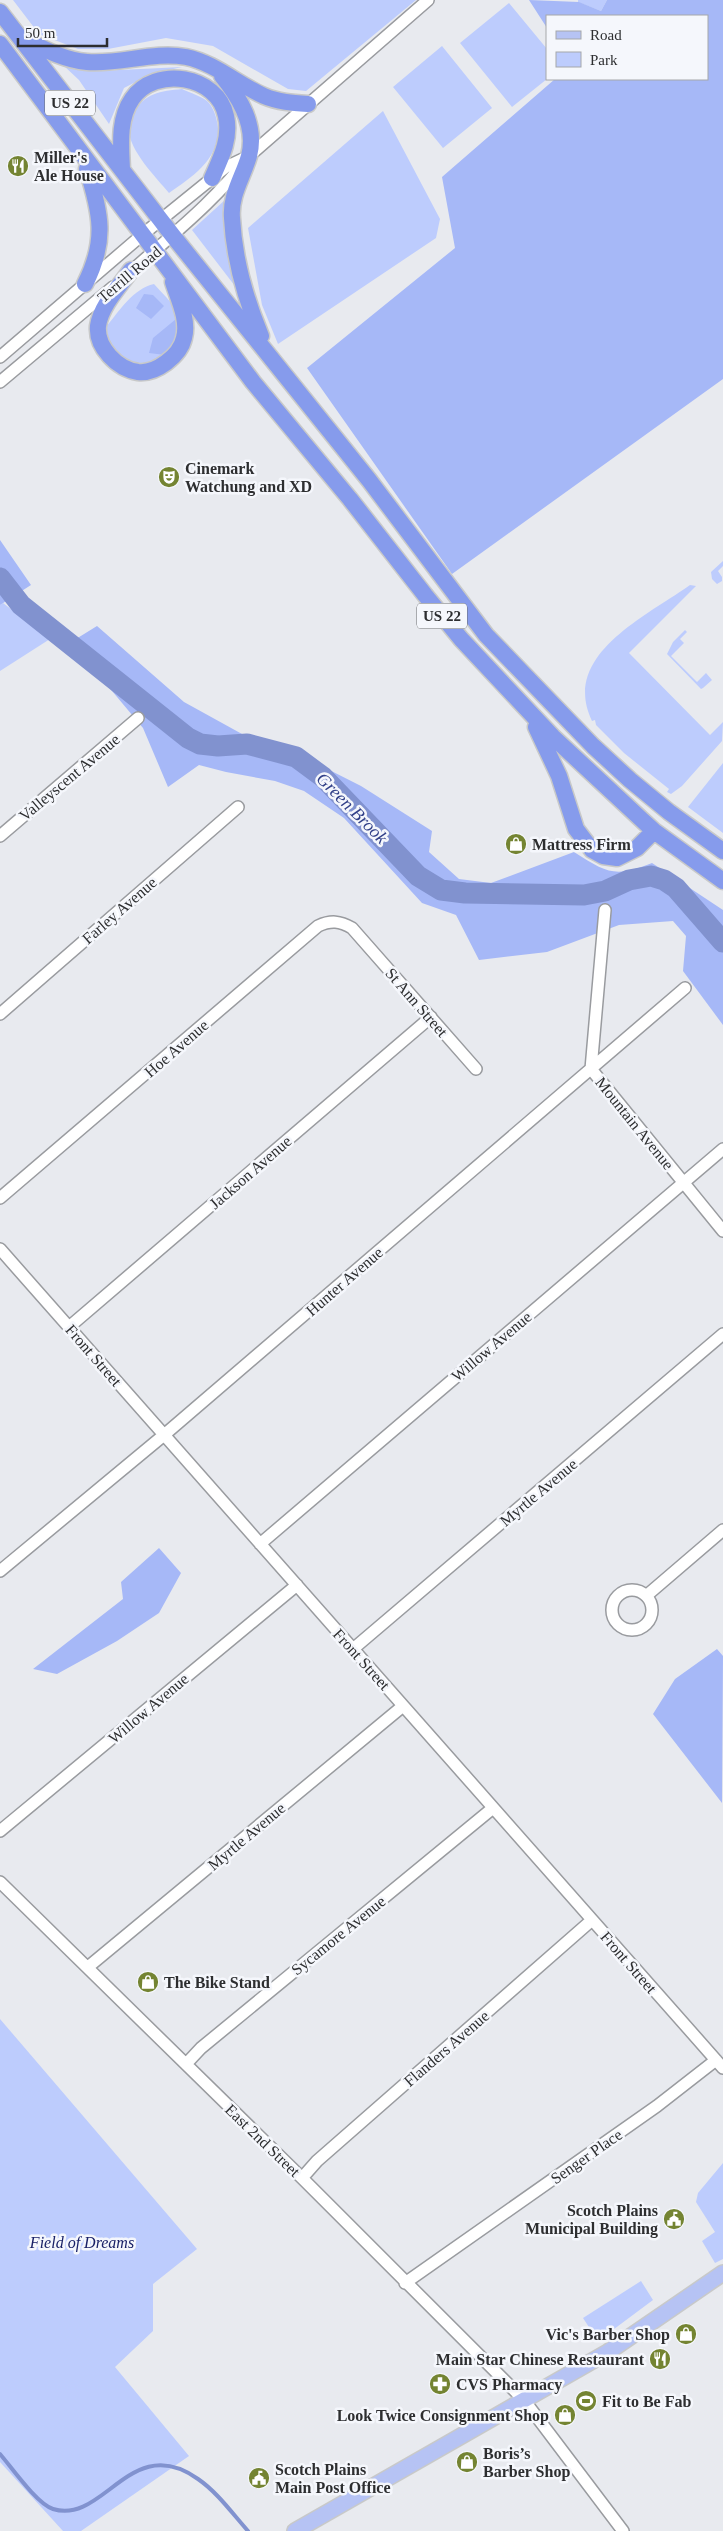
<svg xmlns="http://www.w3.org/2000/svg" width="723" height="2531" viewBox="0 0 723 2531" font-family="Georgia,serif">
<rect width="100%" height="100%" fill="#e8eaef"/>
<path fill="#bdccfd" d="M13,0H416L306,91L288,89L213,46L166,38L108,49H78L39,34Z
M578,0H607L601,11L578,2Z
M509,3L547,49V79L512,107L460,43Z
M442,46L492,108L443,148L393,87Z
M63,65L99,71L182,67L151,74L124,88L109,124L79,80Z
M182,89C190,93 204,97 209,103C215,111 217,119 218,128C219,160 192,177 169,193C156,177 125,147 129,124C129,121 132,117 134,114C143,93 161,91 182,89Z
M383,111L440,219L436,238L278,344L262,305L248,228Z
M226,199L238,290L192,230Z
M154,284C161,292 171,301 177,311C186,329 171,354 154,363C140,370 119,358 111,345C108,341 108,332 106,327C120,310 133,289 154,284Z
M723,561V566L718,571L722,577V581L717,584L712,579L711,572Z
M690,585L696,586L629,653L710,735L723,722L722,741L682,786L671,794L667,792L669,789L624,753L596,725L595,720L592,721C560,655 647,616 690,585Z
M3,603L50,639L0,671V605Z
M685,630L687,632L680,639L684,643L671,656L697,682L706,673L712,680L703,688L701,689L667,654L673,642Z
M723,763V833L688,807Z
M0,2019L197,2249L153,2284V2331L115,2367L189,2456L81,2531H63L0,2462Z
M723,2163V2259L715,2263L702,2241L715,2232L696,2202L698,2193Z
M641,2281L653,2300L598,2341L583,2318Z"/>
<path fill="#a6b8f7" d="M529,0L579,2L601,11L607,0H723V379L452,574L307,368L455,248L442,177L555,79H707V16H547V28Z
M144,294L153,295L164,306L151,319L136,308Z
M176,319V337L165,355L149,353L153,338Z
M0,540L31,585L0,605Z
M97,626L184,702L242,734L278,744L361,786L432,831L429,852L459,879L491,883L574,852C607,873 615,878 652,863L723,910V1025L683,971L686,936L673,921L619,925L547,952L479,960L456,915L422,903L344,818L304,791L275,781L226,772L199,765L168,787L143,728L107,685L63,647Z
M159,1548L181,1573L159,1613L117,1641L57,1674L33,1669L123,1599L121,1582Z
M717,1649L723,1656L722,1803L653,1714L675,1679Z"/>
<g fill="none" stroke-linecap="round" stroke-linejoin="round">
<path stroke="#8192cf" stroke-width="4" d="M0,2454C12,2468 37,2504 53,2509C104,2525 131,2431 198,2479C217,2492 232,2513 248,2531"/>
<path stroke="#8192cf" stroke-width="21" d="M0,578L21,605L188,738L200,744L218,746L247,744L296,757L323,777L418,876L441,890L465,893L584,895L605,891L629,880L651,876L664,880L676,888L723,942"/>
<g stroke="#999b9f" stroke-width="14">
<path id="minor" d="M127,275C169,237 215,202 249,156L428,0
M0,357L142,235L226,167L247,157
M0,382L113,287
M0,836L138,718
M605,910L591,1069L723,1231
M0,1014L238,807
M0,1198L318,926C331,920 340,921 352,928L476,1069
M0,1249L723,2068
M69,1327L431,1017
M260,1544L723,1149
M0,1571L164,1435L685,988
M612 1610a20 20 0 1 1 40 0a20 20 0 1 1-40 0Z
M646,1596L723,1530
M353,1649L723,1334
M0,1831L297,1585
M0,1882L302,2178L524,2400L623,2531
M88,1967L403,1706
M186,2064L201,2048L493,1808
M302,2178L317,2161L592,1920
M405,2283L657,2106L716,2060"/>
</g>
<g stroke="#c8c9c9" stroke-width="18">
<path id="major" d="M295,2531L608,2352L723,2273"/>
</g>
<g stroke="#c8c9c9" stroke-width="19">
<path id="highway" d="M0,12L173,236L369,480L486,635L593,746L630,780L669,812L723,851
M24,39C44,49 64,60 87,62C120,65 153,51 186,57C215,63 237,84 264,96C278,102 293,103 308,104
M0,44L253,382L350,499L425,595L461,639L553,737L641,819L654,831L723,881
M222,76C240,98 257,126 249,156C243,177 230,195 232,218C234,258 246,300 261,336
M122,169C121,146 118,119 132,99C155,65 218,75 226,116C231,138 221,158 212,178
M131,270C120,286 101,305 98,326C96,347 117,369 138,372C156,374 180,356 184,338C189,320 178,298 173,282
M85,284C107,241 101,213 87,169
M536,727L559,776L576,829L592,850L603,856L617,858L637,848L654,831"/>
</g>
<use href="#minor" stroke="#fff" stroke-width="11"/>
<use href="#major" stroke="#b6c3f4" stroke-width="15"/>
<use href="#highway" stroke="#869bec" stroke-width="16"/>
</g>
<defs>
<g id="restaurant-disc" transform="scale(1.125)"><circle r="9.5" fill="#748432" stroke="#f5f7fc"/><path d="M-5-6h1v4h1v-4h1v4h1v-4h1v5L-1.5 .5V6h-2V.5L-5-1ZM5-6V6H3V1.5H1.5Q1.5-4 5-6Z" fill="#fff"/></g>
<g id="theatre-disc" transform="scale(1.125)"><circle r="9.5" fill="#748432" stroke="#f5f7fc"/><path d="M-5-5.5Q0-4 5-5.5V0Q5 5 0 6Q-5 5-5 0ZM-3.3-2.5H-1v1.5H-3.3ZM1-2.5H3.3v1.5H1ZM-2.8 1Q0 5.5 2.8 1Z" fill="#fff"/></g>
<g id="shop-disc" transform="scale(1.125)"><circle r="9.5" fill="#748432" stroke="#f5f7fc"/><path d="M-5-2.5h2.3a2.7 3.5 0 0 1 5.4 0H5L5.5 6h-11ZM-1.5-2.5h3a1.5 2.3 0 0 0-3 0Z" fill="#fff"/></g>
<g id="civic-disc" transform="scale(1.125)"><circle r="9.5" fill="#748432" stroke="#f5f7fc"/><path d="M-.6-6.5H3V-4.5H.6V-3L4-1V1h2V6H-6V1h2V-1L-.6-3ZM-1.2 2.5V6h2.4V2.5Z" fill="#fff"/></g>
<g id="pharmacy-disc" transform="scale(1.125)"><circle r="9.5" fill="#748432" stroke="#f5f7fc"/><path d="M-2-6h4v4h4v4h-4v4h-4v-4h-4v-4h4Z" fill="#fff"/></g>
<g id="stadium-disc" transform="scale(1.125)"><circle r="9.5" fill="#748432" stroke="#f5f7fc"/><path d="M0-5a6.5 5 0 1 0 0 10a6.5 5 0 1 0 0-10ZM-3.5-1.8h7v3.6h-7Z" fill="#fff"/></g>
</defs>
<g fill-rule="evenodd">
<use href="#restaurant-disc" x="18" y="166"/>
<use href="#theatre-disc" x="169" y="477"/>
<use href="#shop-disc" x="516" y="844"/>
<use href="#shop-disc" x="148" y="1982"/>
<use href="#civic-disc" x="674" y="2219"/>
<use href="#shop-disc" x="686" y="2334"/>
<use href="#restaurant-disc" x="660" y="2359"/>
<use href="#pharmacy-disc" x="440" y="2384"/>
<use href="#stadium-disc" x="586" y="2401"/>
<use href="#shop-disc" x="565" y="2415"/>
<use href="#shop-disc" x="467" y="2462"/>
<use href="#civic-disc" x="259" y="2478"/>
</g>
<g text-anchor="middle" stroke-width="5" stroke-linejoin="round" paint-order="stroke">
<g fill="#f5f7fc" stroke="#696a6d" stroke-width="1">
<rect x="45" y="90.5" width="50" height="25" rx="4"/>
<rect x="417" y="603.5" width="50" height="25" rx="4"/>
</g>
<g font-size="15" font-weight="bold" fill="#2d2e30">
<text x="70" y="108">US 22</text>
<text x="442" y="621">US 22</text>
</g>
<g font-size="16" font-weight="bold" fill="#2d2e30" stroke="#f5f7fc" text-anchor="start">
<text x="34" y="163">Miller's<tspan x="34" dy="18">Ale House</tspan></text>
<text x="185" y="474">Cinemark<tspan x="185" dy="18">Watchung and XD</tspan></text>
<text x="532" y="850">Mattress Firm</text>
<text x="164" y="1988">The Bike Stand</text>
<text x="658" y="2216" text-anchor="end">Scotch Plains<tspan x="658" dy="18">Municipal Building</tspan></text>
<text x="670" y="2340" text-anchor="end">Vic's Barber Shop</text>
<text x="644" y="2365" text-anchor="end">Main Star Chinese Restaurant</text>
<text x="456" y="2390">CVS Pharmacy</text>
<text x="602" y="2407">Fit to Be Fab</text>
<text x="549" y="2421" text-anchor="end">Look Twice Consignment Shop</text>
<text x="483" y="2459">Boris’s<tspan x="483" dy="18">Barber Shop</tspan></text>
<text x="275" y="2475">Scotch Plains<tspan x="275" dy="18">Main Post Office</tspan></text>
</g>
<g font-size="16" fill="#2d2e30" stroke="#f5f7fc">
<text transform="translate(129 274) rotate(-40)" y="6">Terrill Road</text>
<text transform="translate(69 777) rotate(-40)" y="6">Valleyscent Avenue</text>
<text transform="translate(119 910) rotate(-41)" y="6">Farley Avenue</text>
<text transform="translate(417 1002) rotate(49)" y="6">St Ann Street</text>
<text transform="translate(176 1048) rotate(-41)" y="6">Hoe Avenue</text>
<text transform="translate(635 1123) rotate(51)" y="6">Mountain Avenue</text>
<text transform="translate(250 1172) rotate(-41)" y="6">Jackson Avenue</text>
<text transform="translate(344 1281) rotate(-41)" y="6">Hunter Avenue</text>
<text transform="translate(491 1346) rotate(-40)" y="6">Willow Avenue</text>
<text transform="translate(94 1355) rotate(49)" y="6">Front Street</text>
<text transform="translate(538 1492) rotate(-40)" y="6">Myrtle Avenue</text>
<text transform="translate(362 1659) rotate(48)" y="6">Front Street</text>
<text transform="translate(148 1708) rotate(-40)" y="6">Willow Avenue</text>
<text transform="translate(246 1836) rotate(-40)" y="6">Myrtle Avenue</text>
<text transform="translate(338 1935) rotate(-39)" y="6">Sycamore Avenue</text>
<text transform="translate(629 1962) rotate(49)" y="6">Front Street</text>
<text transform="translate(446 2048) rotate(-41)" y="6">Flanders Avenue</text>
<text transform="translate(263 2140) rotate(44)" y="6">East 2nd Street</text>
<text transform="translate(586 2156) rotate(-35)" y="6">Senger Place</text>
</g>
<g font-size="16" font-style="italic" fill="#192167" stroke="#f5f7fc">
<text x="82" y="2248">Field of Dreams</text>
</g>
<g font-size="18" font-style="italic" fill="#324189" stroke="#f5f7fc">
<text transform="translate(352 808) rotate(45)" y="6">Green Brook</text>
</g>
</g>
<rect x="546" y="15" width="162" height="65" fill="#f5f7fc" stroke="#a5a7aa"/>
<rect x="556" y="31" width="25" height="8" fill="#b6c3f4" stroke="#a5a7aa"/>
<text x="590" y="40" font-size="15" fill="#2d2e30">Road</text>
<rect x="556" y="52" width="25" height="15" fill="#bdccfd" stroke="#a5a7aa"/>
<text x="590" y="65" font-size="15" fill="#2d2e30">Park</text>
<path d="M18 38v8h89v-8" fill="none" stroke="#2d2e30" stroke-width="2.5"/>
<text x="25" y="38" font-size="15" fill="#2d2e30" stroke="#f5f7fc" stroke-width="4" paint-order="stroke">50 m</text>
</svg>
